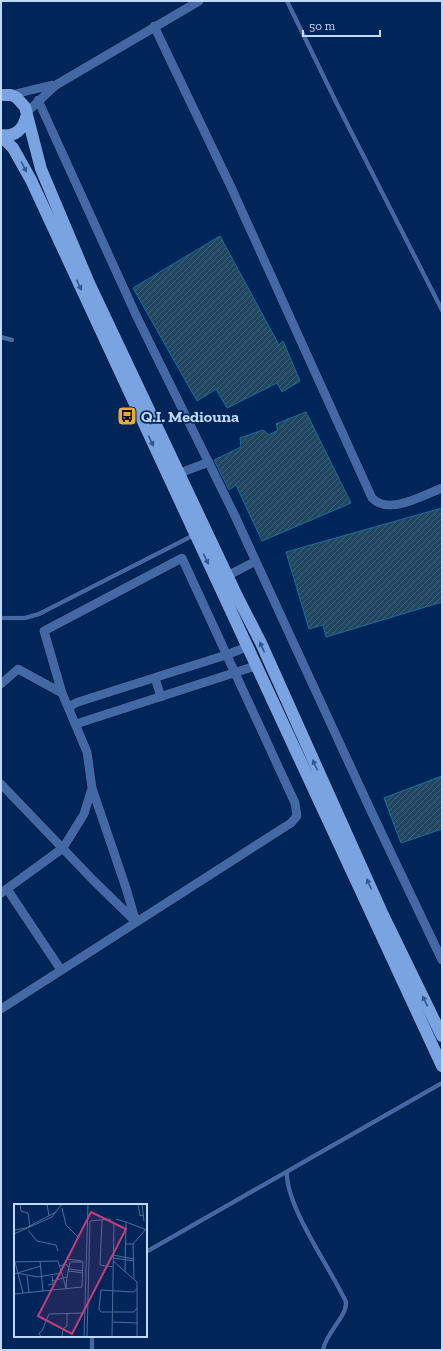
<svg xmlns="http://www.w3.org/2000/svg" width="443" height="1351" viewBox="0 0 443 1351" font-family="'Zilla Slab',serif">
<defs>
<pattern id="building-hatch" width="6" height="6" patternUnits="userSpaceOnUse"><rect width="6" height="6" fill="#20475f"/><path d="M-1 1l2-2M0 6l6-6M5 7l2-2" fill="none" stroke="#3f6177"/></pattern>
</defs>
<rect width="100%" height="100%" fill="#002659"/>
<path fill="url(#building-hatch)" stroke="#1d6e9a" d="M220,236L279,345L283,341L300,381L282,392L277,383L227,408L216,389L197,401L133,288Z
M306,412L351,503L262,541L236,485L229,490L214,460L241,447L240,438L263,430L269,435L278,430L276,424Z
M442,508V602L326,637L323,625L309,629L286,552Z
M442,776V829L401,843L384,798Z"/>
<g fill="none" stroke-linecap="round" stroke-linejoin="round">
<g stroke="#000e34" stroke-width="5.5">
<path id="lane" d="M287,1L337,104L442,310
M1,337L12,340
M1,618H25L39,614L194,535
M287,1173C286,1207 331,1269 346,1302C347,1317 326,1332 323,1350
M146,1252L442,1083
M92,1350V1336"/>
</g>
<g stroke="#000e34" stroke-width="10">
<path id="street" d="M154,26L231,187L372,498C389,516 423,495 442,488
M11,95L52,85
M38,100L136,315L235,516L371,811L442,960
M26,113L56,85L199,1
M180,473L209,462
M227,576L256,561
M155,678L161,697
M1,684L18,669L62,693
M69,709L72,705L78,702L226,655L247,647
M76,724L255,666
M1,784L93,880L136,922L126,888L92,788
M7,889L61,970
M1,893L63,848L84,814L92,788L87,752L62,693L44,631L182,558L295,803L297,816L291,823L280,830L1,1009"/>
</g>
<g stroke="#000e34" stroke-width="13">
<path id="highway" d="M1,95H11L17,98L25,107L41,169L89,283L237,596L261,643L383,915L442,1036
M1,135C15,137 23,130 26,117
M1,136L13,148L31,180L442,1066"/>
</g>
<use href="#lane" stroke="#4269a3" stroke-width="4.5"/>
<use href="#street" stroke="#4269a3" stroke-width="9"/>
<use href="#highway" stroke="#7aa3e1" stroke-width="12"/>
</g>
<defs><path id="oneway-solid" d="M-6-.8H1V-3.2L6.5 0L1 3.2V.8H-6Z"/></defs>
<g fill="#31588f">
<use href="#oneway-solid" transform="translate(24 167) rotate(62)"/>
<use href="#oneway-solid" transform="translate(79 285) rotate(65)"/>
<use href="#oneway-solid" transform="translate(151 441) rotate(65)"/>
<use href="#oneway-solid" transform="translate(206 559) rotate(65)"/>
<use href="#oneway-solid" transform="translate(262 647) rotate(-115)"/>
<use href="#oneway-solid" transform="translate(315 765) rotate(-115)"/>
<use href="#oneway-solid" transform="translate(369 884) rotate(-114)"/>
<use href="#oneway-solid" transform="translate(425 1001) rotate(-116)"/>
</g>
<defs>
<g id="bus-square" transform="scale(1)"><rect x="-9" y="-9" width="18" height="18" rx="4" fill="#e9aa38" stroke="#002659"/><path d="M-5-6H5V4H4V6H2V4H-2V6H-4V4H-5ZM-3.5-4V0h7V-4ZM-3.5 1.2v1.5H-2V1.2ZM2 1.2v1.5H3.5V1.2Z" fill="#111"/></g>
</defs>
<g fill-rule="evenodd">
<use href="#bus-square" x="127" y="416"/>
</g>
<g text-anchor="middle" stroke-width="3.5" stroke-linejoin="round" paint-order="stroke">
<g font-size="16" font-weight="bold" fill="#c2d8f9" stroke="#002659" text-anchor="start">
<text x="141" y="422">Q.I. Mediouna</text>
</g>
</g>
<g transform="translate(14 1204)">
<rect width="133" height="133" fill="#002659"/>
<path fill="none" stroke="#4e6d99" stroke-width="1" d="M6,0L7,7L14,9L16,23M33,0L35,12M124,0L126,12L129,11M128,0L130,17M48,4L52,21L65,34M102,15L112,18L111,68M88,16L86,61L99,63M76,17L97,15M112,18L133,26M0,26L12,24L42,8M14,26L23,37L42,41L44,47M0,30L38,13L48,0M112,40H119L120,75M119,40L133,24M99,51L120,55M99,54L120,57M53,55L68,57M26,57L29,87M99,57L123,78V133M0,58L44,57L52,84L53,73M1,58L9,89M45,62L52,60L55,64M55,65L69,67M55,67L69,69M3,69L24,73L47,69M0,70L27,62M13,72L15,88M34,81L39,80L38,72M123,85L119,88L87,86L85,105L87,108H120L123,104M0,90L68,83L69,58H56L53,73L38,77M99,118L123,119M27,133L25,129L28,127L35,110L70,109M48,133L49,125L53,122V110M70,133L74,0M73,133L76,17M98,133L100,18"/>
<path fill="#c23e7b" fill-opacity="0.15" stroke="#c23e7b" stroke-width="2" d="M77,8L112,25L58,130L24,112Z"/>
<rect width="133" height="133" fill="none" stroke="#c2d8f9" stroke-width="2"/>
</g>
<rect width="443" height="1351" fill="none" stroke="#c2d8f9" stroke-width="4"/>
<path d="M303 30v6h77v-6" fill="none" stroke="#c2d8f9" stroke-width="2"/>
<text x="309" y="30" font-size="12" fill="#c2d8f9" stroke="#002659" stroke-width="3" paint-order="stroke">50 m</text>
</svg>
